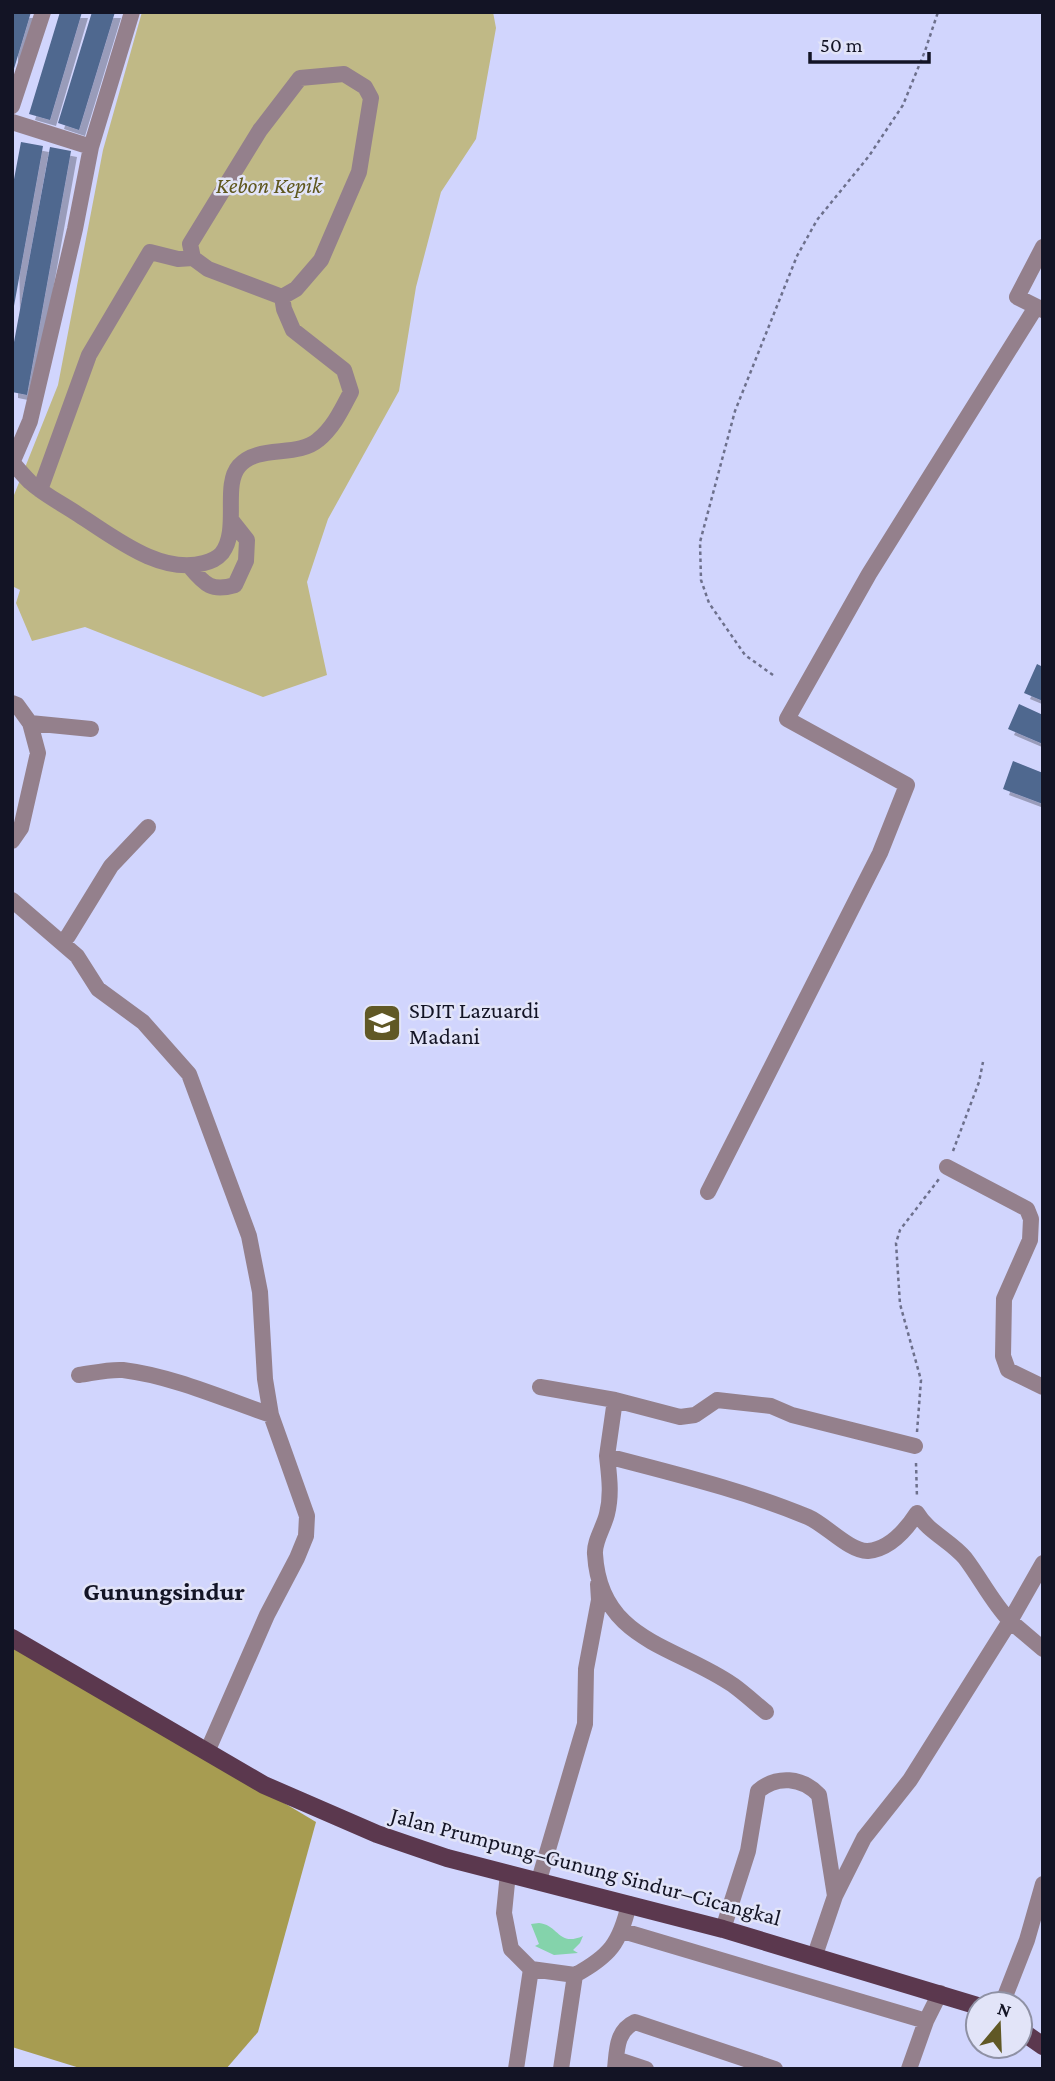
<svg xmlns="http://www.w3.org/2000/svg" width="1055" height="2081" viewBox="0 0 1055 2081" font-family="'Crimson Pro',serif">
<defs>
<filter id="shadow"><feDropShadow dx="6" dy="6" stdDeviation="0" flood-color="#0004"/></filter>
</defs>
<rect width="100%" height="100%" fill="#d1d5fd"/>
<path fill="#c0b986" d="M142,12H493L496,28L476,139L441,192L416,287L399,391L328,519L307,582L327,675L263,697L85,627L32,641L16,603L20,590L12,586V500L58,385L103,150Z"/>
<path fill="#a79c51" d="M12,1640L316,1822L258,2032L226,2069H83L12,2047Z"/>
<path fill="#84d3ab" d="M539,1923C559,1925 558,1947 583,1936L580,1943L573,1950L578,1953L554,1955L535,1946L539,1944L531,1924Z"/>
<path fill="#50678f" filter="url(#shadow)" d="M12,12H31L13,72H12Z
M60,12H82L50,120L29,114Z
M92,12H115L79,130L58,123Z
M21,142L43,146L14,306L12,190Z
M50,147L71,151L27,395L12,392V353Z
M1037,664L1043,667V701L1024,693Z
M1019,704L1043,715V744L1008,729Z
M1013,761L1043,773V804L1003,789Z"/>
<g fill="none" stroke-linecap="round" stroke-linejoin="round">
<path stroke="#6d708c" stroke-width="2.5" stroke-dasharray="3.5 3.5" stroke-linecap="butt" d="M773,675L745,655L709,603L701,580L700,542L735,411L797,256L817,220L869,156L903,105L925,51L938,12
M953,1151L979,1082L983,1062
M917,1432L921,1380L900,1304L896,1243L900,1230L939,1179
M916,1463L917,1498"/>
<path stroke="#94808c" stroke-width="16" d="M344,74L365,87L371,98L359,172L321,260L296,289L282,297L208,269L193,258L190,244L260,130L300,78Z
M12,106L43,12
M12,122L91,147
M1043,247L1017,297L1043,310
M12,462C18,469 24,476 30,482C44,495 63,504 79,515C114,537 160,575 204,563C211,561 217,559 222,553C240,529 222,486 239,466C258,444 297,458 318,440C334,427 342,409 351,392L344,370L293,330L284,309L282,297
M12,463L30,421L75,229L91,147L132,12
M40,490L89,355L150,252L178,259L193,258
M190,567C205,585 212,592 235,585L246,561L247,540L232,521
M12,703L17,705L30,723L38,753L21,828L12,841
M30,723L91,729
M12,900L77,956L98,989L143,1022L189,1074L249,1236L260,1292L265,1379L271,1415L307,1516L306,1536L297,1558L267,1615L207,1752
M62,942L68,936L111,866L148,827
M947,1167L1027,1209L1031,1219L1030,1240L1004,1299L1003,1356L1008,1370L1043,1387
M708,1192L880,853L907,785L787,719L869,574L1036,307
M79,1375C93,1373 109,1369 123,1370C172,1376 224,1399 271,1415
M540,1387L615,1400L607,1456C675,1474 743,1490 808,1517C825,1524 850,1552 868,1551C890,1549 906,1530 917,1513C928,1532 951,1541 965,1558C981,1579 992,1602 1010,1621L910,1780L864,1838L835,1896L815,1955
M615,1400L680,1417L695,1415L717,1400L771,1406L792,1415L915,1446
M607,1456C609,1475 612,1494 607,1514C604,1527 594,1541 595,1554C600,1641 675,1645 733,1685C744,1693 755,1703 766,1712
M1043,1563L1010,1621L1043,1649
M508,1873L504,1913L511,1949L531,1969L516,2069
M539,1880L585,1724L586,1669L599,1600L598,1584
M723,1929L748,1851L758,1791C777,1775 802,1777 819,1795L835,1896
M623,1931L926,2021
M531,1969L575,1975
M1002,2004L1027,1940L1043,1884
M616,2059L646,2069
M561,2069L575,1975C610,1956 620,1943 629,1904
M615,2069C617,2050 616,2031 635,2022L775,2069
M909,2069L926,2021L940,1993"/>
<path stroke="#5b384e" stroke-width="18" d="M12,1638L264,1785L377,1834L447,1858L723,1929L978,2006
M1020,2030L1043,2046"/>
</g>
<defs>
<g id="school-square" transform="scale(2.0125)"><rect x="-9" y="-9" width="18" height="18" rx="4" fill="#605825" stroke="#e2e4f8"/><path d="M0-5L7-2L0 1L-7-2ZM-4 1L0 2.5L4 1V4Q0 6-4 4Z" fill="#fff"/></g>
</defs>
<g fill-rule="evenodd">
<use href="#school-square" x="382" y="1023"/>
</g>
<g text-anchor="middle" stroke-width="5" stroke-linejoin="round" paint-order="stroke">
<g font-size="23" font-style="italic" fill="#5f571e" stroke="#e2e4f8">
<text x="269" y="193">Kebon Kepik</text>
</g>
<g font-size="23" fill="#131425" stroke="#e2e4f8" text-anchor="start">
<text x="409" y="1018">SDIT Lazuardi<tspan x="409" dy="26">Madani</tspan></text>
</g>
<g font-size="23" fill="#131425" stroke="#e2e4f8">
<text transform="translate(586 1866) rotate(15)" y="8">Jalan Prumpung–Gunung Sindur–Cicangkal</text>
</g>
<g font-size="26" font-weight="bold" fill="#131425" stroke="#e2e4f8">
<text x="164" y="1600">Gunungsindur</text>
</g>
</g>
<rect width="1055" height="2081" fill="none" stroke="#131425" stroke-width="28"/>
<g transform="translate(999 2025) rotate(19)"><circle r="33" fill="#e2e4f8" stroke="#8f91a4" stroke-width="2"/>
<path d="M0-5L12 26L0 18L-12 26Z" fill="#605825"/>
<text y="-10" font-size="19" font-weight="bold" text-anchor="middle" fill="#131425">N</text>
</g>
<path d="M810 52v10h119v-10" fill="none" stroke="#131425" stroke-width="3.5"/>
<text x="820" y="52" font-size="21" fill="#131425" stroke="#e2e4f8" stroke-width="5" paint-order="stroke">50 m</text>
</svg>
